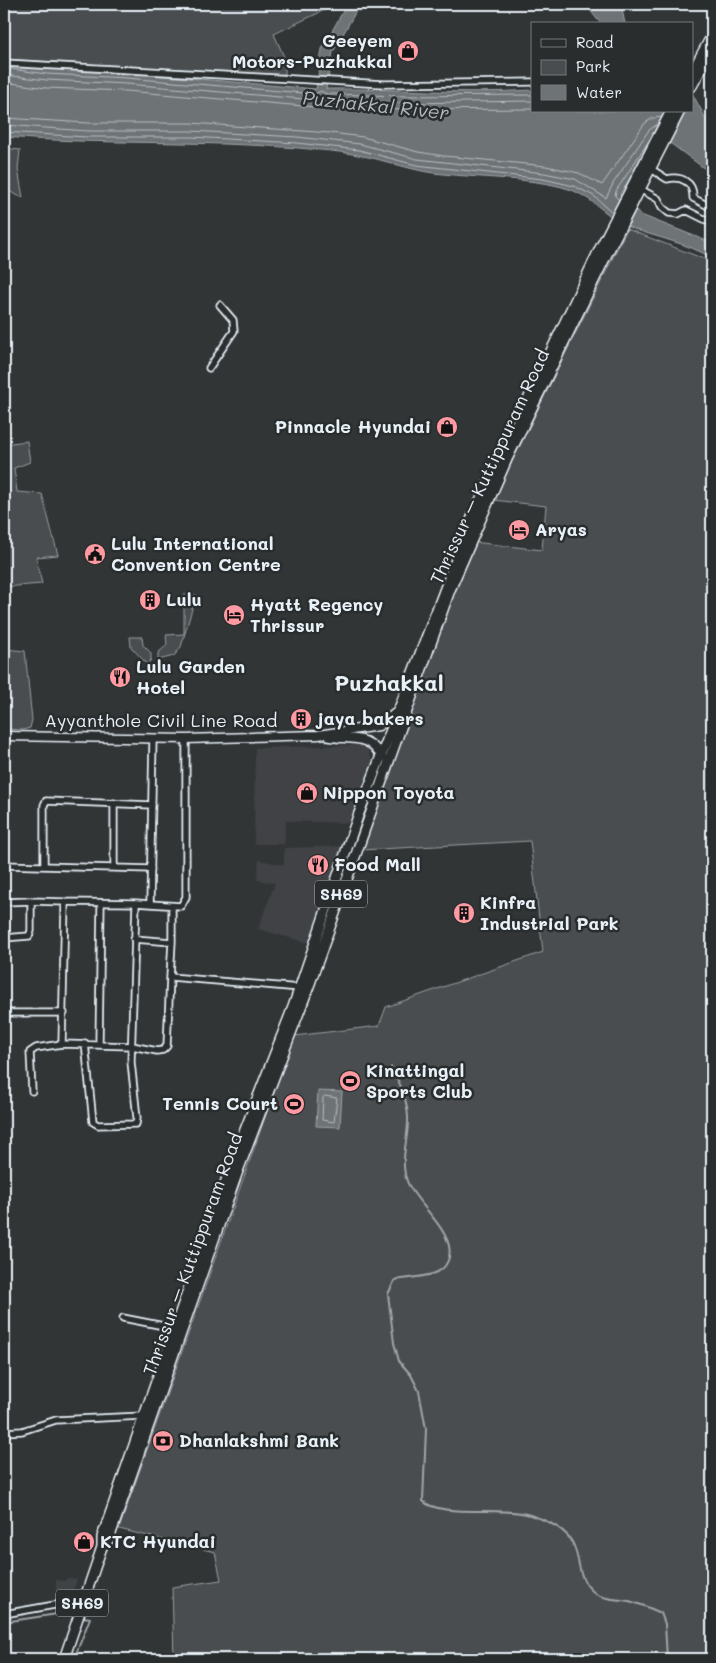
<svg xmlns="http://www.w3.org/2000/svg" width="716" height="1663" viewBox="0 0 716 1663" font-family="Mali,sans-serif">
<rect width="100%" height="100%" fill="#323536"/>
<filter id="ink" filterUnits="userSpaceOnUse"><feTurbulence type="fractalNoise" baseFrequency=".02" numOctaves="2"/><feDisplacementMap in="SourceGraphic" scale="10" xChannelSelector="R" yChannelSelector="G"/><feConvolveMatrix kernelMatrix="1 2 1 2 8 2 1 2 1" color-interpolation-filters="sRGB"/></filter>
<g filter="url(#ink)">
<path fill="#3f4244" d="M360,745L366,746L372,761L351,823L286,821L284,844H254L255,748Z
M344,846L308,943L258,929L275,883L257,880L259,860L284,865V848Z
M67,1578L77,1579L71,1596H56V1580L65,1581Z"/>
<path fill="#494d4f" stroke="#989fa4" d="M4,4H333V6L274,34L285,59V74L265,75L4,59Z
M4,148L20,150L18,169L23,198L4,189Z
M627,229L712,262V1659H174L172,1587L221,1580L215,1552L119,1529L294,1036L379,1026L386,1007L543,952L530,841L361,850L398,742L473,542L542,550L546,506L493,500Z
M27,441L30,462L14,468L17,492L42,494L58,555L36,557L42,584L4,587V444Z
M184,595H196L181,647L174,656L158,660V653L167,645L166,635L184,634Z
M130,637H142L143,645L151,653V660L147,664L131,647Z
M4,649L25,651L32,720L30,728L23,730L4,729Z"/>
<path fill="#6e7376" stroke="#9fa5aa" d="M347,4H360L333,52L326,89C395,88 464,95 532,90V111H692V93L712,130V174L659,135L620,194L641,215L712,243V258C687,243 658,238 631,228C609,219 595,200 574,191C542,178 479,178 443,174C414,172 387,160 358,155C339,151 318,150 298,148C200,140 102,145 4,137V63L48,69L128,73L316,89L322,49Z
M585,4H621L625,24H601Z
M318,1091L342,1092L340,1127L316,1126Z"/>
<g fill="none" stroke-linecap="round" stroke-linejoin="round">
<path stroke="#b7bfc4" stroke-width="1" d="M4,68L47,74L127,78L315,94L321,91L327,94L405,96L532,95
M4,75L47,80L127,84L315,100L405,103L532,101
M4,82L46,88L126,91L315,107L405,110L532,109
M4,118L88,123H191L331,133L363,137L418,152L444,156L546,166L579,173L602,185L645,123L653,118L662,117
M4,125L88,131H191L297,137L360,144L417,159L544,173L575,179L606,198L614,182L649,130L658,124
M4,132L87,137H191L297,143L359,150L416,165L543,179L574,186L594,196L612,212
M619,200L615,196L616,191L650,139
M325,1096L337,1098L334,1122L322,1120L323,1098Z"/>
<path stroke="#9fa5aa" stroke-width="2" d="M391,1067C400,1083 407,1098 408,1117C409,1139 399,1159 407,1181C415,1205 465,1238 445,1266C436,1278 409,1277 395,1280L388,1294L394,1343L399,1361L411,1375L419,1391L426,1429L423,1501C439,1518 504,1506 530,1515C546,1520 566,1528 573,1544C582,1564 576,1579 596,1594C604,1600 620,1599 629,1601C640,1604 650,1608 661,1613L665,1624L667,1659
M4,1622L64,1613L72,1614
M74,1659L90,1618L83,1617"/>
<g stroke="#e8f1f8" stroke-width="9">
<path id="street" d="M4,63L384,84L532,82
M651,169L667,179C680,176 694,181 693,198L712,208
M640,189L658,199L662,207L669,213L678,214L686,210L712,223
M209,368L234,331L233,320L220,305
M114,803V867
M4,865L151,869
M44,866V805L46,801L152,805
M4,902L31,901
M65,902L136,903L131,1062L137,1118L136,1124L98,1125L93,1122L85,1043
M136,903L150,904L153,738
M150,904L181,906L186,897V739
M172,906V942
M4,938L29,936L31,931V901L65,902L62,1044L132,1046L157,1051L163,1050L167,1046L170,977L300,988
M134,939L172,942L170,977
M4,1013H64
M99,1044L101,903
M32,1091L30,1052L36,1048L62,1044
M123,1318L174,1328
M4,1432L22,1431L56,1420L143,1416
M4,1614L83,1600"/>
</g>
<g stroke="#e8f1f8" stroke-width="11">
<path id="secondary" d="M4,736L186,739L318,735L379,726L399,710
M330,737C354,740 369,734 382,758"/>
</g>
<g stroke="#e8f1f8" stroke-width="12">
<path id="primary" d="M692,72L712,35
M692,86L712,49
M102,1547L109,1539L238,1171L308,989L450,590L508,457L608,252L680,111
M64,1659L102,1547V1537L232,1163L293,1007L358,816L473,515L600,248L671,111"/>
</g>
<use href="#street" stroke="#2a2d2e" stroke-width="5.5"/>
<use href="#secondary" stroke="#2a2d2e" stroke-width="8"/>
<use href="#primary" stroke="#2a2d2e" stroke-width="9"/>
</g>
</g>
<defs>
<g id="shop-disc" transform="scale(1.125)"><circle r="9.5" fill="#ff9aa2" stroke="#2a2d2e"/><path d="M-5-2.5h2.3a2.7 3.5 0 0 1 5.4 0H5L5.5 6h-11ZM-1.5-2.5h3a1.5 2.3 0 0 0-3 0Z" fill="#111"/></g>
<g id="hotel-disc" transform="scale(1.125)"><circle r="9.5" fill="#ff9aa2" stroke="#2a2d2e"/><path d="M-6-4.5h1.5V1H6V5H4.5V3h-9V5H-6ZM-4 0a1.8 1.8 0 1 1 3.6 0ZM.5 0V-2.5h3Q6-2.5 6 0Z" fill="#111"/></g>
<g id="civic-disc" transform="scale(1.125)"><circle r="9.5" fill="#ff9aa2" stroke="#2a2d2e"/><path d="M-.6-6.5H3V-4.5H.6V-3L4-1V1h2V6H-6V1h2V-1L-.6-3ZM-1.2 2.5V6h2.4V2.5Z" fill="#111"/></g>
<g id="building-disc" transform="scale(1.125)"><circle r="9.5" fill="#ff9aa2" stroke="#2a2d2e"/><path d="M-4-6H4V6H1V3H-1V6H-4ZM-2.5-4.3h1.7v1.8h-1.7ZM.8-4.3h1.7v1.8H.8ZM-2.5-1h1.7V.8h-1.7ZM.8-1h1.7V.8H.8Z" fill="#111"/></g>
<g id="restaurant-disc" transform="scale(1.125)"><circle r="9.5" fill="#ff9aa2" stroke="#2a2d2e"/><path d="M-5-6h1v4h1v-4h1v4h1v-4h1v5L-1.5 .5V6h-2V.5L-5-1ZM5-6V6H3V1.5H1.5Q1.5-4 5-6Z" fill="#111"/></g>
<g id="stadium-disc" transform="scale(1.125)"><circle r="9.5" fill="#ff9aa2" stroke="#2a2d2e"/><path d="M0-5a6.5 5 0 1 0 0 10a6.5 5 0 1 0 0-10ZM-3.5-1.8h7v3.6h-7Z" fill="#111"/></g>
<g id="bank-disc" transform="scale(1.125)"><circle r="9.5" fill="#ff9aa2" stroke="#2a2d2e"/><path d="M-6-4H6V4H-6ZM0-2.3a2.3 2.3 0 1 0 0 4.6a2.3 2.3 0 1 0 0-4.6Z" fill="#111"/></g>
</defs>
<g fill-rule="evenodd">
<use href="#shop-disc" x="408" y="51"/>
<use href="#shop-disc" x="447" y="427"/>
<use href="#hotel-disc" x="519" y="530"/>
<use href="#civic-disc" x="95" y="554"/>
<use href="#building-disc" x="150" y="600"/>
<use href="#hotel-disc" x="234" y="615"/>
<use href="#restaurant-disc" x="120" y="677"/>
<use href="#building-disc" x="301" y="719"/>
<use href="#shop-disc" x="307" y="793"/>
<use href="#restaurant-disc" x="318" y="865"/>
<use href="#building-disc" x="464" y="913"/>
<use href="#stadium-disc" x="350" y="1081"/>
<use href="#stadium-disc" x="294" y="1104"/>
<use href="#bank-disc" x="163" y="1441"/>
<use href="#shop-disc" x="84" y="1542"/>
</g>
<g text-anchor="middle" stroke-width="5" stroke-linejoin="round" paint-order="stroke">
<g fill="#2a2d2e" stroke="#afb6bb" stroke-width="1">
<rect x="315" y="880.5" width="52" height="27" rx="4"/>
<rect x="56" y="1589.5" width="52" height="27" rx="4"/>
</g>
<g font-size="16" font-weight="bold" fill="#e8f1f8">
<text x="341" y="900">SH69</text>
<text x="82" y="1609">SH69</text>
</g>
<g font-size="18" font-weight="bold" fill="#e8f1f8" stroke="#2a2d2e" text-anchor="start">
<text x="392" y="47" text-anchor="end">Geeyem<tspan x="392" dy="21">Motors-Puzhakkal</tspan></text>
<text x="431" y="433" text-anchor="end">Pinnacle Hyundai</text>
<text x="535" y="536">Aryas</text>
<text x="111" y="550">Lulu International<tspan x="111" dy="21">Convention Centre</tspan></text>
<text x="166" y="606">Lulu</text>
<text x="250" y="611">Hyatt Regency<tspan x="250" dy="21">Thrissur</tspan></text>
<text x="136" y="673">Lulu Garden<tspan x="136" dy="21">Hotel</tspan></text>
<text x="317" y="725">jaya bakers</text>
<text x="323" y="799">Nippon Toyota</text>
<text x="334" y="871">Food Mall</text>
<text x="480" y="909">Kinfra<tspan x="480" dy="21">Industrial Park</tspan></text>
<text x="366" y="1077">Kinattingal<tspan x="366" dy="21">Sports Club</tspan></text>
<text x="278" y="1110" text-anchor="end">Tennis Court</text>
<text x="179" y="1447">Dhanlakshmi Bank</text>
<text x="100" y="1548">KTC Hyundai</text>
</g>
<g font-size="18" fill="#e8f1f8" stroke="#2a2d2e">
<text transform="translate(490 467) rotate(-65)" y="6">Thrissur – Kuttippuram Road</text>
<text x="161" y="727">Ayyanthole Civil Line Road</text>
<text transform="translate(193 1254) rotate(-70)" y="6">Thrissur – Kuttippuram Road</text>
</g>
<g font-size="19" font-style="italic" fill="#b1b8be" stroke="#2a2d2e">
<text transform="translate(376 105) rotate(6)" y="7">Puzhakkal River</text>
</g>
<g font-size="22" font-weight="bold" fill="#e8f1f8" stroke="#2a2d2e">
<text x="389" y="691">Puzhakkal</text>
</g>
</g>
<rect width="716" height="1663" fill="none" stroke="#2a2d2e" stroke-width="20"/>
<rect x="10" y="10" width="696" height="1643" fill="none" stroke="#e8f1f8" stroke-width="2" filter="url(#ink)"/>
<rect x="531" y="22" width="162" height="90" fill="#2a2d2e" stroke="#767b7f"/>
<rect x="541" y="39" width="25" height="8" fill="#2a2d2e" stroke="#767b7f"/>
<text x="576" y="48" font-size="15" fill="#e8f1f8">Road</text>
<rect x="541" y="60" width="25" height="15" fill="#494d4f" stroke="#767b7f"/>
<text x="576" y="72" font-size="15" fill="#e8f1f8">Park</text>
<rect x="541" y="85" width="25" height="15" fill="#6e7376" stroke="#767b7f"/>
<text x="576" y="98" font-size="15" fill="#e8f1f8">Water</text>
</svg>
